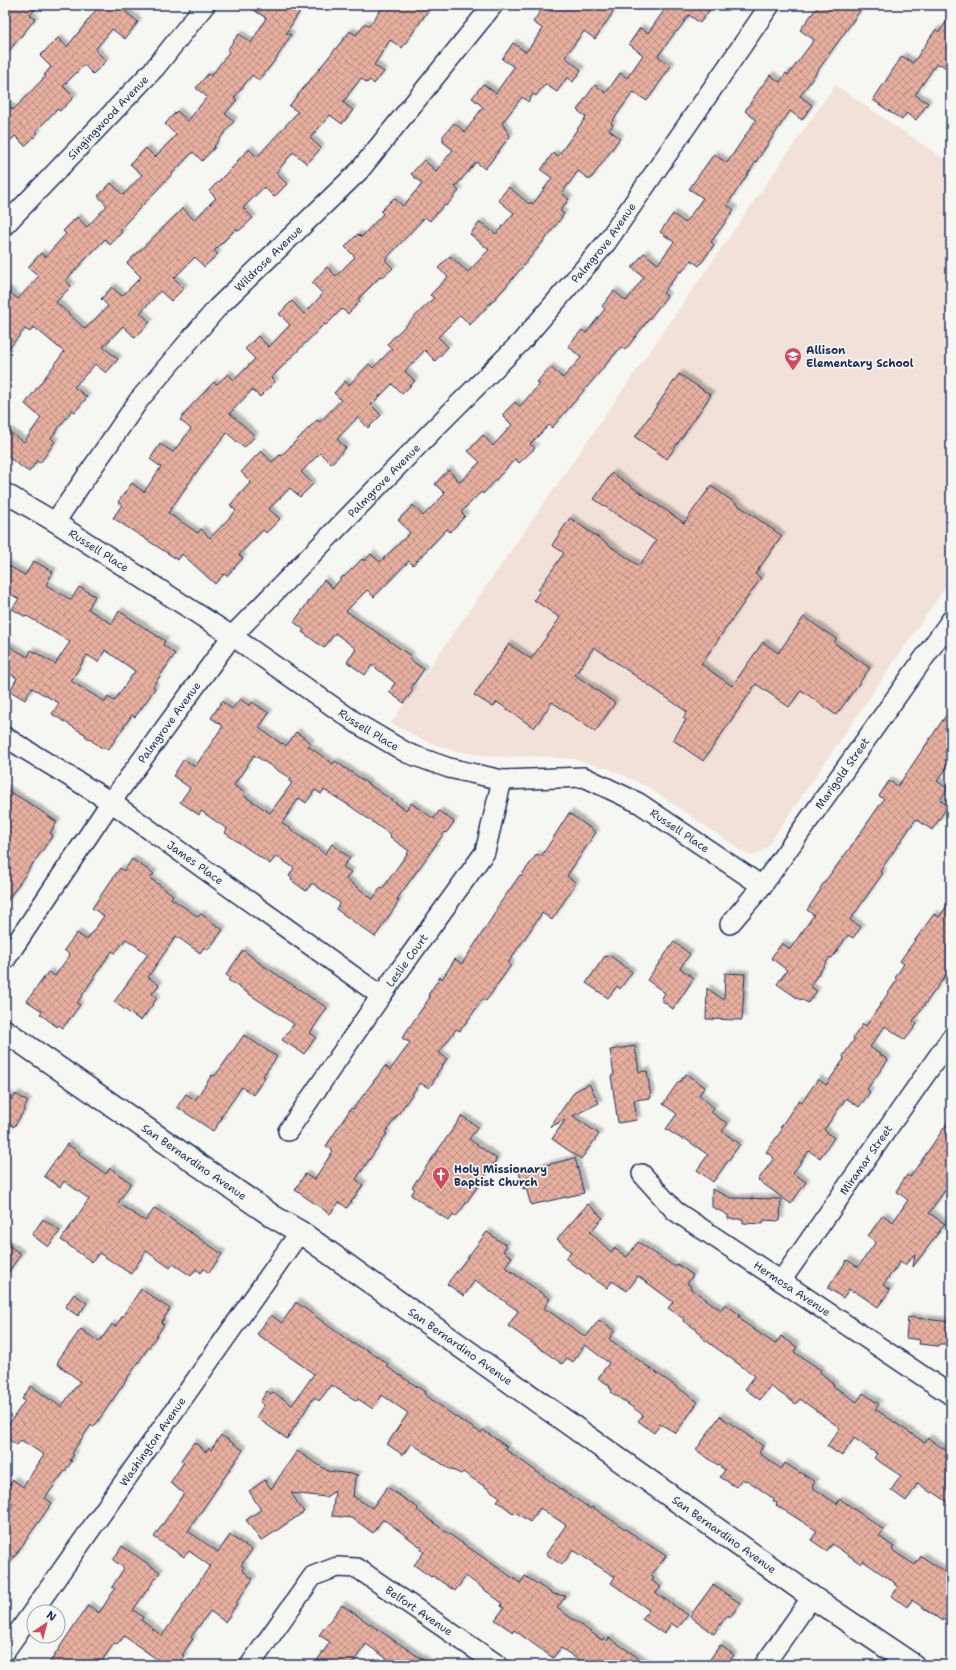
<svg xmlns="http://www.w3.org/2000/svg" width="956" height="1670" viewBox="0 0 956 1670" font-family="'Shantell Sans',sans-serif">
<defs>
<pattern id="building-cross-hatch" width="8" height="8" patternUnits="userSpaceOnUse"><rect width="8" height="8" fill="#e7af9e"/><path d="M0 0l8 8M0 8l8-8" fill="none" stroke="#ba8f84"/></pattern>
<filter id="shadow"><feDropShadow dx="3.5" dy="-3.5" stdDeviation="1" flood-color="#0004"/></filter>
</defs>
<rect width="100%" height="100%" fill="#f6f6f2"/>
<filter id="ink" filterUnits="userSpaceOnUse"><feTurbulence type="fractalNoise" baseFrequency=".025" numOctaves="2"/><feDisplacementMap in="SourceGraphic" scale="8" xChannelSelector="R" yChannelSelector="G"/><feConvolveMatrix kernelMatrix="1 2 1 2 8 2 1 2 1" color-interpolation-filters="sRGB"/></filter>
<g filter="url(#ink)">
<path fill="#f2e1d9" d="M835,85L951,164V579L767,847L759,853L751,856L745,853L648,787L610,769L573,759L538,756L494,757L455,751L423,740L391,723Z"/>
<path fill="url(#building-cross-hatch)" stroke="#1b2f5e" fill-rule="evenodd" filter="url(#shadow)" d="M5,5H39L30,15L35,19L5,56Z
M100,5H131L126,12L138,22L125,39L112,29L95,50L106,61L93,74L84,65L63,86L74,97L60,111L57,109L36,131L38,133L25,146L15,136L5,146V102L13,110L46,76L44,75L51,67L40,56L58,38L67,47Z
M246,5H304L286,33L291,35L276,59L259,81L252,75L234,98L237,100L225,114L234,121L214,146L215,147L202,161L193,152L120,229L122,232L110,245L105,239L66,280L71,286L56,302L85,329L108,306L101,299L112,287L122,296L141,277L127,263L183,208L194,220L216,198L209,191L238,162L237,161L249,149L257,157L298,112L289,106L350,31L356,35L365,23L369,26L384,5H432L402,48L390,40L374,65L384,72L374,84L370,80L367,83L361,78L343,102L353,110L342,124L330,115L310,138L321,148L307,164L293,152L276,173L287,184L274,197L264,187L243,208L253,218L239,231L236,229L214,251L218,254L204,267L195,257L174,278L184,288L171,301L160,291L140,313L150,322L135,338L123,326L103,347L118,359L106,373L95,364L74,387L87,397L75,412L72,410L51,438L55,442L40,463L37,461L29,472L5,455V429L24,442L41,418L25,404L64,352L34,327L30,332L25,329L5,353V289L18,299L39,276L28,267L41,253L45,257L66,234L63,231L77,217L87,227L107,206L98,196L111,183L123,195L142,175L130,164L146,148L155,157L176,135L165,124L177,111L188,121L207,97L196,88L208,74L211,76L229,52L227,50L239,34L251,43L266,18Z
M557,5H618L595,39L584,31L565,57L581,70L573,82L567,77L557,92L545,84L536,96L533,94L528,102L522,97L502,123L510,136L485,169L476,162L455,187L459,191L446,206L444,205L430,221L425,217L385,260L393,268L382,278L381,276L358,299L360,301L348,314L342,309L326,325L324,324L271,378L275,382L260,397L252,390L230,413L255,436L244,448L227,433L200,467L168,513L198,533L201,529L210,538L236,511L230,505L251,482L241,472L261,451L272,462L280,455L281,456L317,420L320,422L341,400L334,393L345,381L349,385L369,364L373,368L392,349L387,344L434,298L430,295L448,277L438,268L450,256L468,272L489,250L470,234L480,222L496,234L514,213L498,200L509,187L529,204L531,202L533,204L552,178L541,170L553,153L558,156L586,117L577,110L595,85L606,93L620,73L627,78L643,55L629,44L640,28L648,33L668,5H713L700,23L689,15L677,32L676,31L658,56L671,66L647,101L633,92L611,123L613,125L609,130L620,138L590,180L578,171L562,193L569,199L560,211L564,214L547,237L504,289L470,325L460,315L438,337L448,347L435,361L425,350L405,371L415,381L402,394L392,384L371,405L381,415L368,428L358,417L337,439L346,448L331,464L320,453L301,472L313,484L300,497L290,488L269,509L280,519L266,533L263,530L239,555L243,558L227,576L224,574L215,584L182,554L178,560L113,518L122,505L118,502L132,483L144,492L161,467L150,459L160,444L173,452L191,429L180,420L190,407L214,382L217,384L228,374L234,380L255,359L245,349L258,336L269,347L290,325L279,314L292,301L304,314L323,294L312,283L327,267L336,276L355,257L345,247L358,234L361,237L383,214L381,211L394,198L403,206L422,184L411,174L424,160L436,171L453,150L443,142V136L454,123L465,132L483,107L472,98L483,84L496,93L514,67L502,59L513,43L526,52L543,29L533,22L544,6L552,12Z
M819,5H864L800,96L812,105L802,120L790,111L727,205L734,210L711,242L714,245L699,266L691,260L682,272L680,271L663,293L667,296L625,350L621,347L552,428L549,425L530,444L535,448L519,463L515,459L483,494L481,492L461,512L465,516L450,532L447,529L413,565L409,561L374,597L367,590L346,611L411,656L409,659L424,669L411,688L413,690L404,703L389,692L395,683L372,665L365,675L347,662L356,649L335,633L324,648L302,632L304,630L294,622L324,580L333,588L343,576L344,577L362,559L364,561L371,554L380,562L390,552L410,533L398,520L413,505L423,516L445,494L435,484L448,470L460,482L480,462L468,451L483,435L493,446L512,425L502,415L515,402L520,406L540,384L537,382L550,367L563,378L581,358L568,346L582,330L586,333L605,309L602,306L614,291L626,301L644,277L632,268L644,253L658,264L674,242L660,232L673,214L685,223L703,198L689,189L714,154L727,163L756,120L745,111L759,90L770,75L780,82L786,73L788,75L814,40L800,30Z
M951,15V71L940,64L939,65L937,63L915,95L928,103L916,120L906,113L902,120L873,100L902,56L913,63L936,29L939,32Z
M679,374L711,395L667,459L635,437Z
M612,473L684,523L711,486L782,536L755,574L761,578L701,664L732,686L763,642L778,653L804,617L836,639L834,643L870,668L836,715L801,690L789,707L756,684L703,761L673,740L686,720L683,718L687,712L594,647L575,675L615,703L595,732L552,702L534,728L497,702L493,707L474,695L509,644L531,659L560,618L534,600L540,591L538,590L564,553L552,545L570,518L639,566L656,541L594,499Z
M34,561L53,572L46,585L71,600L79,587L95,596L88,609L112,624L119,611L165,641L163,645L175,654L153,686L155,688L146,702L135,717L132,715L108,750L103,747L102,748L85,736L86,735L52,714L59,703L32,688L25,700L10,691L17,678L5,671V644L28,657L31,650L55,664L70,642L27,616L26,617L12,609L19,599L5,591V564L25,575ZM105,650L135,671L114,701L108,697L105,702L71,681L87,655L98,662Z
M240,699L250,706L252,702L269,713L259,728L282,744L283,743L286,746L296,732L311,743L308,746L333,764L335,761L406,810L411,803L434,819L439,811L454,822L446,833L445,832L397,899L399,901L375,937L336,909L340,903L312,883L306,891L291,880L292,879L289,876L294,868L276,856L270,864L225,833L227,829L201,811L199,815L180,802L190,788L173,776L184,759L195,767L223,726L211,718L222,701L232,709ZM254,755L291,779L289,781L292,783L270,813L243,795L245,793L234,785ZM315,790L321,794L324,790L350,806L391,835L390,837L409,851L382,889L380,888L373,899L346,879L351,872L343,867L350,858L332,844L325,854L282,823L299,798L306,803Z
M951,708V762L937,781L948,789L940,800L948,806L932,830L916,819L880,871L883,873L850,920L861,927L853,938L848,935L832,958L830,957L810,986L817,991L808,1003L801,999L800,1000L777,984L787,970L771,958L782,943L790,949L814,915L807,910L821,889L820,888L850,848L884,799L879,796L889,781L898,786Z
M5,789L29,803L57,822L50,833L53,835L5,904Z
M569,813L596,832L567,876L576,883L552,920L542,913L508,963L511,965L486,1001L483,999L460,1031L456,1029L439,1053L447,1059L436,1075L437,1076L429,1088L420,1083L385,1133L387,1134L356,1179L363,1185L347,1208L339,1202L330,1214L295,1190L305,1174L314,1180L333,1151L326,1146L351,1108L353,1109L385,1066L390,1070L410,1043L402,1038L430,997L428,995L440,977L442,979L455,959L462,964L497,910L496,909L520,875L521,876L537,854L541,857Z
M132,859L154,874L150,878L173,895L171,898L198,917L201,914L223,930L208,950L204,947L200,953L176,936L148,977L159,985L152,994L157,998L141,1021L114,1002L148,954L126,939L115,953L112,951L93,978H94L77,1003L80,1005L63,1028L59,1025L57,1027L40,1014L42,1011L27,1001L48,972L55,976L70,955L64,950L77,933L87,940L104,916L92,908L120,868L124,871Z
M951,900V968L913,1021L917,1024L905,1040L885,1026L870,1047L888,1060L867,1089L870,1092L859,1107L846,1098L824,1130L834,1138L820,1158L809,1151L793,1173L806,1182L791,1204L758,1180L774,1158L766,1152L782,1130L780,1128L799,1100L802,1102L818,1079L826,1085L844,1059L843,1056L854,1040L853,1038L863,1024L866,1026L897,980L895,978L904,964L900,961L934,914L939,917Z
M674,942L690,954L680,968L694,978L673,1009L661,1000L665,993L647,980Z
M243,950L258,962L327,1008L310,1033L316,1037L304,1054L282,1040L294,1024L228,980L230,978L226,975Z
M609,955L632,972L620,989L617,986L608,998L586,983L605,956L607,957Z
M725,973L745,974L742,1020L706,1019L707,988L724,1000Z
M244,1035L277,1057L263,1076L265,1077L253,1095L242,1087L221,1117L222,1118L213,1131L177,1107L186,1094L195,1100L212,1075L215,1076Z
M635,1046L639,1072L647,1071L651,1098L634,1100L637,1120L618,1123L611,1076L614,1075L610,1050Z
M686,1074L705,1087L699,1095L714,1108L711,1112L728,1124L722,1131L740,1144L713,1182L697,1170L708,1155L684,1138L683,1140L666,1129L677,1114L663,1104L679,1081L680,1082Z
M589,1084L599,1103L573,1116L599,1134L581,1159L552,1139L565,1120L550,1127L575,1091Z
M5,1094L12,1099L16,1094L28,1102L24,1108L25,1109L14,1127L5,1121Z
M462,1116L478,1127L469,1139L497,1159L456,1217L453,1215L449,1221L411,1195L415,1189L412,1187Z
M951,1118V1182L929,1213L945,1224L913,1267L915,1254L905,1265L900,1262L883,1285L890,1290L878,1307L854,1291L853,1292L849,1289L843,1298L828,1288L847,1260L858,1267L876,1242L868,1236L883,1215L893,1222L908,1200L896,1191L907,1175L910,1177Z
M67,1144L80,1153L79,1155L106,1174L110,1168L131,1183L118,1203L145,1221L155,1208L222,1254L209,1273L204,1269L201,1273L196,1269L191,1276L173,1264L170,1268L146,1251L131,1274L99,1253L92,1262L61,1240L89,1199L64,1181L60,1187L44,1176Z
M575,1158L584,1193L531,1205L526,1188L523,1189L519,1172Z
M712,1189L731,1198L781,1199L780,1221L764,1220L763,1224L743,1223V1219H728V1215L712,1207Z
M588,1204L603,1218L590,1232L611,1252L614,1248L627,1257L638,1242L675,1267L677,1264L693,1275L687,1284L691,1286L690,1288L721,1310L725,1304L740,1315L739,1317L743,1320L742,1321L775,1344L781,1336L797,1347L794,1352L821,1370L820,1372L834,1384L833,1386L857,1402L863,1393L879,1404L875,1409L925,1443L928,1438L951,1454V1504L933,1492L931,1493L918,1483L906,1501L891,1490L901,1476L874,1458L877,1454L854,1438L842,1456L827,1446L840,1428L800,1399L796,1404L770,1386L760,1400L745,1389L755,1376L701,1337L702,1336L697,1330L683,1321L684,1319L668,1308L673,1302L638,1276L627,1291L612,1281L607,1288L572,1264L565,1258L571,1252L557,1239Z
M43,1219L60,1231L48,1247L32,1235Z
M487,1232L507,1246L503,1251L512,1257L505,1267L550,1299L544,1308L586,1337L599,1320L615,1331L609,1339L698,1402L676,1433L660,1424L654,1433L638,1421L643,1415L611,1392L612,1390L609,1388L610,1386L598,1378L609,1363L585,1345L573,1362L567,1358L562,1364L508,1326L518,1311L475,1280L464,1296L447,1284Z
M5,1243L21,1254L5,1277Z
M141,1289L170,1309L161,1323L164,1325L94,1427L91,1425L72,1453L74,1455L70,1460L72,1461L45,1498L52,1503L5,1570V1515L13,1504L5,1499V1491L13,1480L23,1487L44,1455L21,1440L17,1445L5,1437V1429L25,1401L22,1399L31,1386L61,1407L80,1381L57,1364L59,1359L81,1329L99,1342L112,1324L115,1327Z
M74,1294L87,1303L78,1316L65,1307Z
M296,1302L349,1341L363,1349L364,1348L388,1364L386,1366L425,1392L424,1394L453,1415L481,1433L483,1430L507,1447L505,1449L564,1491L591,1509L592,1507L666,1556L651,1576L654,1578L652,1581L661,1587L656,1593L688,1615L678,1628L671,1623L664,1634L642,1619L649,1610L611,1583L615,1577L573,1550L562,1565L546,1554L566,1525L540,1508L530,1522L515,1512L514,1514L497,1501L500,1497L463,1472L461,1474L448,1468L411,1443L403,1455L387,1444L408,1413L382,1395L373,1409L358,1399L357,1401L331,1385L319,1401L314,1397L287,1439L256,1417L264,1405L260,1402L267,1391L271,1394L273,1392L292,1405L314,1374L257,1334L271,1315L282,1323Z
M908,1317L951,1322V1344H939L938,1346L919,1344L920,1340L906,1338Z
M720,1416L763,1446L759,1453L781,1469L785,1463L800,1473V1472L815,1482L812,1487L837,1504L840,1499L884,1530L879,1536L894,1547L892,1550L915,1565L921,1556L951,1576V1624L943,1619L942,1621L912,1600L907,1607L892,1596L898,1587L894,1584L895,1583L863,1561L861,1564L832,1544L827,1551L811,1540L817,1531L776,1505L777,1503L773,1501L774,1499L747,1480L746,1481L742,1479L736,1487L720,1477L725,1470L696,1450Z
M221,1435L243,1450L188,1531L218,1552L230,1535L252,1550L241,1565L244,1567L242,1570L253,1579L236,1603L237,1604L225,1622L210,1611L191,1637L193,1639L182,1655L184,1656L178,1665H165L124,1636L117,1645L114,1643L99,1665H48L88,1605L99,1613L115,1589L112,1587L124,1568L113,1560L122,1546L160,1572L133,1610L143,1617L141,1620L162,1636L210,1566L189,1551L184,1557L154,1537L184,1493L170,1483L184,1462L181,1460L194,1442L206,1452L209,1448L211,1450Z
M297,1451L328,1471L359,1475L355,1478L353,1496L372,1508L387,1487L418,1508L417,1510L442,1529L520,1583L525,1576L553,1594L566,1596L557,1608L602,1640L603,1638L607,1641L609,1638L649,1665H586L561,1648L553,1658L514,1630L513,1632L495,1620L504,1608L501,1606L502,1603L466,1576L455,1591L433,1576L431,1577L414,1565L424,1552L421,1550L422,1548L386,1521L382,1520L373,1533L352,1518L332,1516L335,1491L326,1497L291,1493L304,1512L261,1541L246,1520L261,1510L249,1491L265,1480L271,1489Z
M713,1585L740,1603L730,1618L727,1615L714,1634L690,1616Z
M342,1605L386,1635L431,1665H396L366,1644L351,1665H314L330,1642L319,1635Z
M720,1645L734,1655L727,1665H706Z"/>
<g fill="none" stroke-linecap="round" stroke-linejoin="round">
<g stroke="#1b2f5e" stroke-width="22">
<g id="minor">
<path id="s1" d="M5,225L155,68L205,5"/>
<path id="s2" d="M5,493L55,522L232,636L358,724L407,753L449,768L502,780L584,777L639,803L762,886"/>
<path id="s3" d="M55,522L139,400L218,307L359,171L493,5"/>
<path id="s4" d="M5,737L111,802L381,996"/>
<path id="s5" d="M730,924L762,886L951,620"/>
<path id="s6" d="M5,960L111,802L232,636L437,426L522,341L606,243L770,5"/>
<path id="s7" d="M288,1131L381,996L485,852L502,780"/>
<path id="s8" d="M642,1174L675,1211L781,1281L951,1395"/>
<path id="s9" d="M781,1281L951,1038"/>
<path id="s10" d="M5,1651L300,1232"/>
<path id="s11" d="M250,1665L313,1576L337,1567L357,1568L498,1665"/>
<path d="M764,1665L812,1597"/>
</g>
</g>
<g stroke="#1b2f5e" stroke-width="25">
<g id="secondary">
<path id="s12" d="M5,1031L274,1217L300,1232L812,1597L913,1665"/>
</g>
</g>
<use href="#minor" stroke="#f6f6f2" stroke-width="19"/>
<use href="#secondary" stroke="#f6f6f2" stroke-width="22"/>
</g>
</g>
<defs>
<g id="school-pin" transform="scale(0.9)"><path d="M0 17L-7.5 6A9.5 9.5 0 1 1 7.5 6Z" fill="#d1495b" stroke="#f6f6f2"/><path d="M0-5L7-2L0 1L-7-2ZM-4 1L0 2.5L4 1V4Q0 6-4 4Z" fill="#fff"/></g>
<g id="church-pin" transform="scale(0.9)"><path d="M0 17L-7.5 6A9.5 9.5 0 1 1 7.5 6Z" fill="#d1495b" stroke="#f6f6f2"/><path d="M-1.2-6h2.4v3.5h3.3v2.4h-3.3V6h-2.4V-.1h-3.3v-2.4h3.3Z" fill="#fff"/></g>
</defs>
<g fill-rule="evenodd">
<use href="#school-pin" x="793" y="356"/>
<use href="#church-pin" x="441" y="1175"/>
</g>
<g text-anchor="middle" stroke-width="3.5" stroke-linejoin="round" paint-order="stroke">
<g font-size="11" fill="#1b2f5e" stroke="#f6f6f2">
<text dy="4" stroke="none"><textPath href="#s1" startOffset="149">Singingwood Avenue</textPath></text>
<text dy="4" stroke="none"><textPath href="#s6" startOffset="937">Palmgrove Avenue</textPath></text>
<text dy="4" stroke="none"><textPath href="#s3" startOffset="340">Wildrose Avenue</textPath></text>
<text dy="4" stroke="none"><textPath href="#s6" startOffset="613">Palmgrove Avenue</textPath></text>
<text dy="4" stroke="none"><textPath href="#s2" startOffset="110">Russell Place</textPath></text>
<text dy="4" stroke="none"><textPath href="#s6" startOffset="289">Palmgrove Avenue</textPath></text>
<text dy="4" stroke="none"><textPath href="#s2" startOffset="434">Russell Place</textPath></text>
<text dy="4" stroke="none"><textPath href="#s5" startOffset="188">Marigold Street</textPath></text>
<text dy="4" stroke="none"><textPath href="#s2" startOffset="770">Russell Place</textPath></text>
<text dy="4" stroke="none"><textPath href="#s4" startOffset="228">James Place</textPath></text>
<text dy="4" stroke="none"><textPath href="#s7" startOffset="208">Leslie Court</textPath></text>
<text dy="4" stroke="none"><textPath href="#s9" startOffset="148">Miramar Street</textPath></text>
<text dy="4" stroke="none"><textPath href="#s12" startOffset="230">San Bernardino Avenue</textPath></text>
<text dy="4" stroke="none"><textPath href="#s8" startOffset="190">Hermosa Avenue</textPath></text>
<text dy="4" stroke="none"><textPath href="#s12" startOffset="554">San Bernardino Avenue</textPath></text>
<text dy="4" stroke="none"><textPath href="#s10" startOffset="256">Washington Avenue</textPath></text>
<text dy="4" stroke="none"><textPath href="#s12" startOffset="878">San Bernardino Avenue</textPath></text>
<text dy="4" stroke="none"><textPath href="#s11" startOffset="230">Belfort Avenue</textPath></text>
</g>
<g font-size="11" font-weight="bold" fill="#1b2f5e" stroke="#f6f6f2" text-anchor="start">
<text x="806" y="354">Allison<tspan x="806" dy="13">Elementary School</tspan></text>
<text x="454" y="1173">Holy Missionary<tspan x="454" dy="13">Baptist Church</tspan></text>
</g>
</g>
<rect width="956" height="1670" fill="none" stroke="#f6f6f2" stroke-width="20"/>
<rect x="10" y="10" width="936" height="1650" fill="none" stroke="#1b2f5e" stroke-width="1.5" filter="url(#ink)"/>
<g transform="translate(46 1624) rotate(35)"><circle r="19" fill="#f6f6f2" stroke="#9ea6b7"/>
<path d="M0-3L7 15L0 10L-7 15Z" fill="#d1495b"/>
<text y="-6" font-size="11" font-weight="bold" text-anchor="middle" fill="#1b2f5e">N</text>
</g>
</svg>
